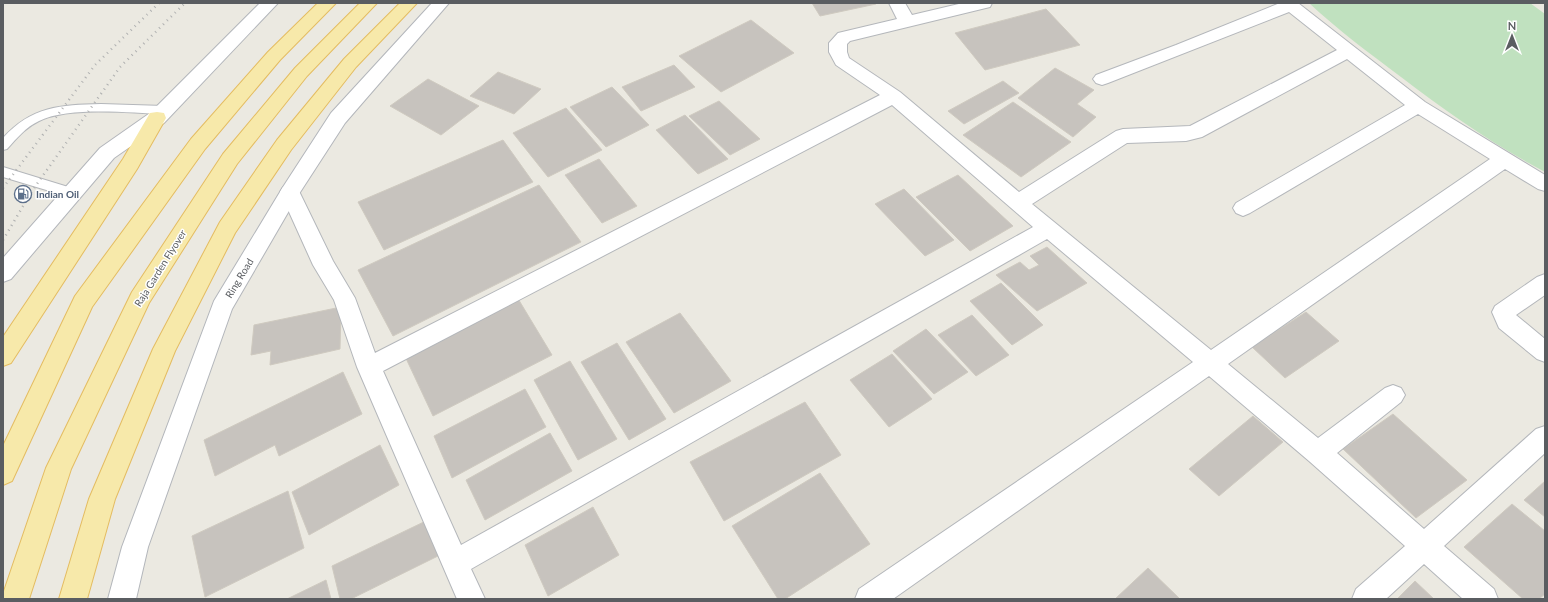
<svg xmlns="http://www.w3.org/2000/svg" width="1548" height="602" viewBox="0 0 1548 602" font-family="Lato,sans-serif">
<rect width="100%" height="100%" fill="#ebe9e1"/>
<path fill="#c0e1bf" d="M1309,3H1530L1545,14V172C1494,145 1447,112 1401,77C1369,53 1338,30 1309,3Z"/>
<path fill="#c7c3be" stroke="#cfcac0" d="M812,3H875L876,4L820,16Z
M1046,9L1080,45L985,70L955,33Z
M751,20L794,53L721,92L679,56Z
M674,65L695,87L641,111L622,87Z
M1055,68L1094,90L1077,104L1096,117L1073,137L1018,98Z
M498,72L541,89L514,114L470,96Z
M428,79L479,106L441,135L390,106Z
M1003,81L1019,93L964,124L948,111Z
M612,87L649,125L606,147L570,107Z
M719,101L760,139L730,155L689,116Z
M1013,102L1071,142L1021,177L963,135Z
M566,108L602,150L548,177L513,133Z
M685,115L728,159L698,174L656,130Z
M503,140L533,182L384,250L358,202Z
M599,159L637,206L602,223L565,175Z
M958,175L1013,226L970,251L916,197Z
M539,185L581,242L393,336L358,270Z
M904,189L954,240L925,256L875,204Z
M1047,247L1087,283L1037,311L996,275L1020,262L1029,270L1039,265L1030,256Z
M1001,283L1043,325L1012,345L970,301Z
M517,297L552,355L433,416L403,352Z
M341,307L340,349L270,365L271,351L251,355L254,325Z
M1306,312L1339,341L1285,378L1252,347Z
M680,313L731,381L674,413L626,342Z
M972,315L1009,355L976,376L938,335Z
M926,329L968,372L934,394L893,351Z
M617,343L666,419L629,440L581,362Z
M892,354L932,399L889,427L850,380Z
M570,361L617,439L578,460L534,380Z
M343,372L362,414L279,456L275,445L215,476L204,440Z
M525,389L546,427L452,478L434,436Z
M805,402L841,455L724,521L690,462Z
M1393,414L1467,480L1416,518L1343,449Z
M1253,416L1283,442L1219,496L1189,469Z
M550,433L572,471L485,520L466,480Z
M380,445L399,485L309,535L292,492Z
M820,473L870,544L785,599H778L732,526Z
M1545,481V517L1524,500Z
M288,491L304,548L205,597L192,536Z
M1512,504L1545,531V594L1539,599H1523L1464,547Z
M593,507L619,555L548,596L525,545Z
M430,519L442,554L351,599H340L332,566Z
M1148,568L1180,599H1115Z
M326,580L331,599H287Z
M1415,581L1434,599H1397Z"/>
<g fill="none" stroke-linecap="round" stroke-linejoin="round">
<g stroke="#b4b7bb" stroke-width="2">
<path id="service" d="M101,104L164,106L170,110L164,114C130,113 69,106 39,121C26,127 17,138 7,149L3,150V138C32,106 60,105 101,104Z
M3,167L78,190L79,193L78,196L73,198L3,177Z"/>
</g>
<g stroke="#b4b7bb" stroke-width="2">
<path id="minor" d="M889,3H905L912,15L963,3H992L990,7L850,41L847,44V52L849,58L900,92L1019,192L1116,131L1123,129L1190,126L1337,50L1289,12L1108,83L1102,85L1096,83L1093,79L1096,75L1176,45L1280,3H1298L1425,102L1545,175V191L1538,189L1505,169L1228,364L1318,438L1385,388L1393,385L1401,388L1405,395L1401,402L1337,453L1424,529L1536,429L1545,426V453L1444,546L1494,589L1498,599H1463L1424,564L1386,599H1352L1356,589L1405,546L1309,461L1209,376L893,599H855L859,589L1193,362L1047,239L471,569L485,599H457L357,367L334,300L313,265L280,192L283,187L290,185L297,187L333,261L355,298L375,353L880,95L836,65L829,52V43L838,33L897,19ZM1347,59L1405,105L1236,203L1233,208L1236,213L1243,216L1250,213L1418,114L1490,159L1211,350L1032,204L1127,143L1186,141L1202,137ZM892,105L1033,227L461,545L383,371Z
M1545,274V295L1516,315L1545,339V362L1537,359L1499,328L1492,312L1495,306L1537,277Z"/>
</g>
<g stroke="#b3b6bb" stroke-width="2">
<path id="secondary" d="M260,3H278L164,123L114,158L11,279L3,282V258L100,148L150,113Z
M432,3H449L345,123L297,197L232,309L148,547L136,599H108L122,547L214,301L283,187L331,113Z"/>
</g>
<g stroke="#e4bc61" stroke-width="2">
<path id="primary" d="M318,3H336L280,60L205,149L92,307L12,481L3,485V446L75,296L191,139L268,52Z
M360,3H377L307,76L237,164L149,303L71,469L29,599H3V594L46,468L132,292L223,154L295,68Z
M400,3H417L356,67L291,150L235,233L175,351L115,499L87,599H59L89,499L153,349L220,222L277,140L344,59Z
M157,112L164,113L166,118L137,169L11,363L3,366V337L123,159L150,113Z"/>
</g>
<use href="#service" fill="#fff" fill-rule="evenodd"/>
<use href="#minor" fill="#fff" fill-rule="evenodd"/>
<use href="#secondary" fill="#fff" fill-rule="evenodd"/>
<use href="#primary" fill="#f7e9aa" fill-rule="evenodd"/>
<path stroke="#b0b1b1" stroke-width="2.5" stroke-dasharray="1 4.5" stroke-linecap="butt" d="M3,188L95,65L159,3
M3,240L32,191L120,67L185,3"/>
</g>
<defs>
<g id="fuel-ring" transform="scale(0.9)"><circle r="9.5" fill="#fff" stroke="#5c6f8a" stroke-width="1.5"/><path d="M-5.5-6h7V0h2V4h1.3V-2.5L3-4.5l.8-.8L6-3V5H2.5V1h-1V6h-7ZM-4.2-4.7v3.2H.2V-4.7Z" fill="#5c6f8a"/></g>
</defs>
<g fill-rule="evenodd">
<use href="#fuel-ring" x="23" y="194"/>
</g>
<g text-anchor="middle" stroke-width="3" stroke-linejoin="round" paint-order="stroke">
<g font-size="10" font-weight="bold" fill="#4e5e75" stroke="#fff" text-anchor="start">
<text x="36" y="198">Indian Oil</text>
</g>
<g font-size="10" fill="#5a5d61" stroke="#fff">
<text transform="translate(160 268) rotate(-58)" y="4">Raja Garden Flyover</text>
<text transform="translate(239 278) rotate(-59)" y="4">Ring Road</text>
</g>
</g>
<rect width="1548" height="602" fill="none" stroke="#5a5d61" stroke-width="8"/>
<g transform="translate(1512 36)" stroke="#ffffff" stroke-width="3" paint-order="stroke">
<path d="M0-3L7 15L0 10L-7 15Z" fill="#5a5d61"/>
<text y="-6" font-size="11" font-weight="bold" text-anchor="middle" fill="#5a5d61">N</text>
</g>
</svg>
